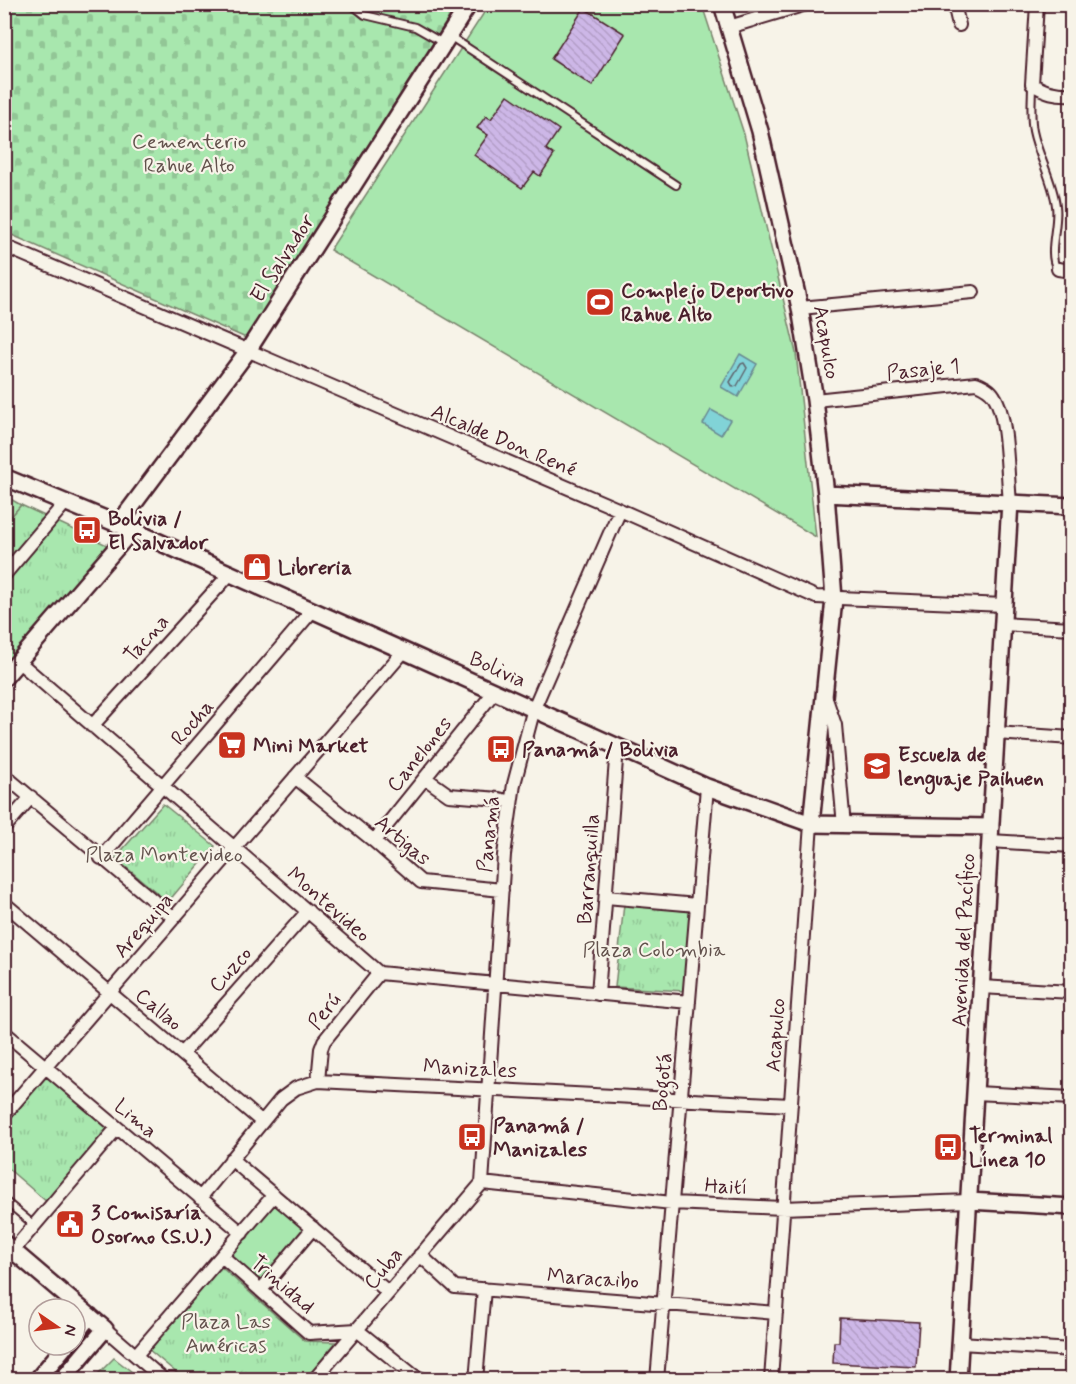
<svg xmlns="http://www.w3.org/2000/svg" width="1076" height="1384" viewBox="0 0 1076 1384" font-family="Mynerve,sans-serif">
<defs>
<pattern id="cemetery-stones" width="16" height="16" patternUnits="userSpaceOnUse" patternTransform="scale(1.5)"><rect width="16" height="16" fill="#a8e7ae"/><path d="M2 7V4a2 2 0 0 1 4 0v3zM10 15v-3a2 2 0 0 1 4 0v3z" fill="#92c696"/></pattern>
<pattern id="park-tufts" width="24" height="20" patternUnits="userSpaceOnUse" patternTransform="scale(1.5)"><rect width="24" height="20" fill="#a8e7ae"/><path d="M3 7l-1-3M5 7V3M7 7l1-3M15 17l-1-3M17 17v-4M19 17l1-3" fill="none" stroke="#92c696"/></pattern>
<pattern id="building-back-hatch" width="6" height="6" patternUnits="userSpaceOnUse" patternTransform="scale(1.5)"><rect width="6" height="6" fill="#cdb7e7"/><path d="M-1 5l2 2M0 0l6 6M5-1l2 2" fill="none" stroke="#b29dc6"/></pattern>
</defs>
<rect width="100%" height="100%" fill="#f7f3e8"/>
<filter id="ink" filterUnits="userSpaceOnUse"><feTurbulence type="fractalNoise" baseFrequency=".0167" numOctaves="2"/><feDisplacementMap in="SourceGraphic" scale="12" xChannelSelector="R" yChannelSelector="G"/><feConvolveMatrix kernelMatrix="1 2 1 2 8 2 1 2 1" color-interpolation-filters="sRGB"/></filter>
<g filter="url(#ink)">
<path fill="#a8e7ae" stroke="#79836c" stroke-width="1.5" d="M489,5H702L744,134L796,353L816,537L330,250Z
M5,496L21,505L5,524Z
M274,1200L307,1228L261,1285L228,1256Z
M114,1358L141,1379H93Z"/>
<path fill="url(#cemetery-stones)" stroke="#79836c" stroke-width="1.5" d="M5,5H457L246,338L5,232Z"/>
<path fill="url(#park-tufts)" stroke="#79836c" stroke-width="1.5" d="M21,505L107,545L5,669V524Z
M163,804L215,846L168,902L115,858Z
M624,904L693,912L685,991L615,987Z
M46,1075L110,1129L48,1203L5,1166V1124Z
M220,1266L305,1341L336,1342L305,1380L184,1379L148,1349Z"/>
<path fill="#81d3d7" stroke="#6b8b92" stroke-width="1.5" d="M740,354L757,364L738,397L721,387Z
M711,410L730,420L721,435L703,424Z"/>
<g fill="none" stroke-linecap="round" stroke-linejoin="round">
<path stroke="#606770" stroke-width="1.5" d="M744,363L747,368L737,386L733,387L730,382L741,364Z"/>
</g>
<path fill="url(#building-back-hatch)" stroke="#4a1f2b" stroke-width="1.5" d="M584,8L625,34L592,86L551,59Z
M508,95L559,130L546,149L554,155L540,176L534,172L522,188L474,155L488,135L477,128L486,116L491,119Z
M840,1318L919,1322L916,1367L833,1363L834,1342H839Z"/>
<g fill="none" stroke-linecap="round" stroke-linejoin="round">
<g stroke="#4a1f2b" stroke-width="10">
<path id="service" d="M351,4L365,15L415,27L443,43
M448,35L676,185
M1032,84C1032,99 1030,116 1033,131C1038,156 1053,180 1056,206C1059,225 1047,253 1057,269
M4,1200L34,1225"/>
</g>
<g stroke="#4a1f2b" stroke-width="16">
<path id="minor" d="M954,4L959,25
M1037,4L1032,84C1045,92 1056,95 1072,94
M729,27L806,4
M4,246L620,510L816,597L1004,605
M1058,269L1072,271
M800,308L973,292
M815,400L976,383C983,386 990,389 994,396C1008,417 1007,476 1010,502
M4,575L65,503
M1002,624L1072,628
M19,662L379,973L689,1002
M825,696L835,725L844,826
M92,726L229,575
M996,733L1072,738
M4,775L174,918
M295,777L374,841L421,882L502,890
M425,778L449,795L499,799L511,802
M4,828L31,797
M374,841L495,691
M990,841L1072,846
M101,858L312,611
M606,897L697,905
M4,903L261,1121
M981,987L1072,992
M598,994L617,747
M4,1032L242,1233
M182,1054L308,911
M318,1081L321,1049L324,1041L379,973
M975,1093L1072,1098
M4,1115L404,651
M231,1159L388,1292
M482,1183L504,855L514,784L534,708L620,510
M482,1183L672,1203L783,1208L969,1201
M200,1198L281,1099L296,1088L318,1081L791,1105
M420,1255L455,1287L776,1313
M223,1257L309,1333L357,1330
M4,1261L117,1128
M261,1290L313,1228
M105,1329L164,1380
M357,1330L414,1376L424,1380
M960,1343L1072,1350
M136,1355L274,1195
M314,1380L482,1183
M476,1380L484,1289
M657,1380L707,787
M771,1380L811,824"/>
</g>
<g stroke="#4a1f2b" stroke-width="20">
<path id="tertiary" d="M722,4L760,131L800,308L815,400L826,494L834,599L811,824
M4,477L132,530L404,651L707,787L811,824L991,827
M826,494L1072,506
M118,525L247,352L469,4
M4,678L132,530
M969,1201L1072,1207
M4,1243L105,1329L62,1380
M75,1334L90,1316
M37,1380L66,1345
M958,1380L1010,502"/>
</g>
<use href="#service" stroke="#f7f3e8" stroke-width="6"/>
<use href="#minor" stroke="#f7f3e8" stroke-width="12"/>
<use href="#tertiary" stroke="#f7f3e8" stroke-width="15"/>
</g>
</g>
<defs>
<g id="stadium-square" transform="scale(1.5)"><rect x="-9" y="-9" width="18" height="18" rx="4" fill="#c8321e" stroke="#f7f3e8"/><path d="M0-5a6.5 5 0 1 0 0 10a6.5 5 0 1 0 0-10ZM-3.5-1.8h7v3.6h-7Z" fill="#fff"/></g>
<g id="bus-square" transform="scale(1.5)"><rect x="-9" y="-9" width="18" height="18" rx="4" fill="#c8321e" stroke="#f7f3e8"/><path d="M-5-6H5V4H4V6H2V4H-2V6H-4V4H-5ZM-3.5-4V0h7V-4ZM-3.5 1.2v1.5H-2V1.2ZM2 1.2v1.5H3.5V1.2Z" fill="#fff"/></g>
<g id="shop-square" transform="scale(1.5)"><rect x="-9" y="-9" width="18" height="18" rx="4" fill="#c8321e" stroke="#f7f3e8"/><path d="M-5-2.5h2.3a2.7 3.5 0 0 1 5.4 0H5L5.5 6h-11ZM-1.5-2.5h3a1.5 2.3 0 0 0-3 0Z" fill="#fff"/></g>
<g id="supermarket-square" transform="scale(1.5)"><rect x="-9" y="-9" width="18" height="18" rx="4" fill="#c8321e" stroke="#f7f3e8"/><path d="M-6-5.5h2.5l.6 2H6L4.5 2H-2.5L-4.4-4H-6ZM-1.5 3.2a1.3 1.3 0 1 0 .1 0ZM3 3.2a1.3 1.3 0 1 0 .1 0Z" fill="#fff"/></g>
<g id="school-square" transform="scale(1.5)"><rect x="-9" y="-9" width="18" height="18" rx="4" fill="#c8321e" stroke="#f7f3e8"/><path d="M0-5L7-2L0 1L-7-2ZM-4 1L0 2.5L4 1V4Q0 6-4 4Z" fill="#fff"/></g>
<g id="civic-square" transform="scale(1.5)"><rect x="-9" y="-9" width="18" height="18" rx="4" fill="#c8321e" stroke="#f7f3e8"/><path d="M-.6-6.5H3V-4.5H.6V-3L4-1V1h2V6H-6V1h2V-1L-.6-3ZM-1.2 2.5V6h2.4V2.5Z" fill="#fff"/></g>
</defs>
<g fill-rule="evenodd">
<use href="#stadium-square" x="600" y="302"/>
<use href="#bus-square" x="87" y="530"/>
<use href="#shop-square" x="257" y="567"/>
<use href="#supermarket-square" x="232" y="745"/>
<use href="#bus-square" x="501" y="749"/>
<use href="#school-square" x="877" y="766"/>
<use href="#bus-square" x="472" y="1137"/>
<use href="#bus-square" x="948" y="1147"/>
<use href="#civic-square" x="70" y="1224"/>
</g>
<g text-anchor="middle" stroke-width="4.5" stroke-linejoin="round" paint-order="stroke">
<g font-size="21" fill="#62514c" stroke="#f7f3e8">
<text x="189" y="148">Cementerio<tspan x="189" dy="24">Rahue Alto</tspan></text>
<text x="164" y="861">Plaza Montevideo</text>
<text x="654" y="956">Plaza Colombia</text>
<text x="226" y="1328">Plaza Las<tspan x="226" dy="24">Américas</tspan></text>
</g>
<g font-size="21" fill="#4a1f2b" stroke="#f7f3e8">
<text transform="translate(282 258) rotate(-57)" y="7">El Salvador</text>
<text transform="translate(827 342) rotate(80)" y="7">Acapulco</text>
<text transform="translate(923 369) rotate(-6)" y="7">Pasaje 1</text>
<text transform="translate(504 440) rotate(23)" y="7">Alcalde Don René</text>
<text transform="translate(146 638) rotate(-48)" y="7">Tacna</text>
<text transform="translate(498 669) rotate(24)" y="7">Bolivia</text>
<text transform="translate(192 722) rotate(-49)" y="7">Rocha</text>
<text transform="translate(419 754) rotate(-51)" y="7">Canelones</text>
<text transform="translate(488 834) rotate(-84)" y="7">Panamá</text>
<text transform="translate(403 840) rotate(40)" y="7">Artigas</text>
<text transform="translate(588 869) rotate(-86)" y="7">Barranquilla</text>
<text transform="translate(329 904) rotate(41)" y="7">Montevideo</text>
<text transform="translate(143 925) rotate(-49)" y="7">Arequipa</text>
<text transform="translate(963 940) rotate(-87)" y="7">Avenida del Pacífico</text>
<text transform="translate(230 969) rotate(-49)" y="7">Cuzco</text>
<text transform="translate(159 1009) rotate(40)" y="7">Callao</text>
<text transform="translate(324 1011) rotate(-52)" y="7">Perú</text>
<text transform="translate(775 1035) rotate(-86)" y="7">Acapulco</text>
<text transform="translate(470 1068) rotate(3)" y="7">Manizales</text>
<text transform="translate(662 1082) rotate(-85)" y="7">Bogotá</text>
<text transform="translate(136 1118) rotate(40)" y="7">Lima</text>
<text transform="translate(726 1186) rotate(3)" y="7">Haití</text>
<text transform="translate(383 1268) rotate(-50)" y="7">Cuba</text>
<text transform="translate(593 1278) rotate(4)" y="7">Maracaibo</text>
<text transform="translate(283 1284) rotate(41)" y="7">Trinidad</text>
</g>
<g font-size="21" font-weight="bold" fill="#4a1f2b" stroke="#f7f3e8" text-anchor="start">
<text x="621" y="297">Complejo Deportivo<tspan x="621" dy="24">Rahue Alto</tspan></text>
<text x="108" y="525">Bolivia /<tspan x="108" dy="24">El Salvador</tspan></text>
<text x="278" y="574">Libreria</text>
<text x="253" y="752">Mini Market</text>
<text x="522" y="756">Panamá / Bolivia</text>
<text x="898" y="761">Escuela de<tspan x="898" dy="24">lenguaje Paihuen</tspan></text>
<text x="493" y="1132">Panamá /<tspan x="493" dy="24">Manizales</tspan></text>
<text x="969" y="1142">Terminal<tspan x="969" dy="24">Línea 10</tspan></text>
<text x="91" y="1219">3 Comisaría<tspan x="91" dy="24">Osorno (S.U.)</tspan></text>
</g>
</g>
<rect width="1076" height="1384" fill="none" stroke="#f7f3e8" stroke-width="24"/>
<rect x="12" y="12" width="1052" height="1360" fill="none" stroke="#4a1f2b" stroke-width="2" filter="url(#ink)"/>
<g transform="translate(57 1327) rotate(104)"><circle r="28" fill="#f7f3e8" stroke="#b29e9c" stroke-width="1.5"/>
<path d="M0-4.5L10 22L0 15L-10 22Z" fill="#c8321e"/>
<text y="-9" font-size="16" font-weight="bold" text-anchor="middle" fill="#4a1f2b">N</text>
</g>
</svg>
